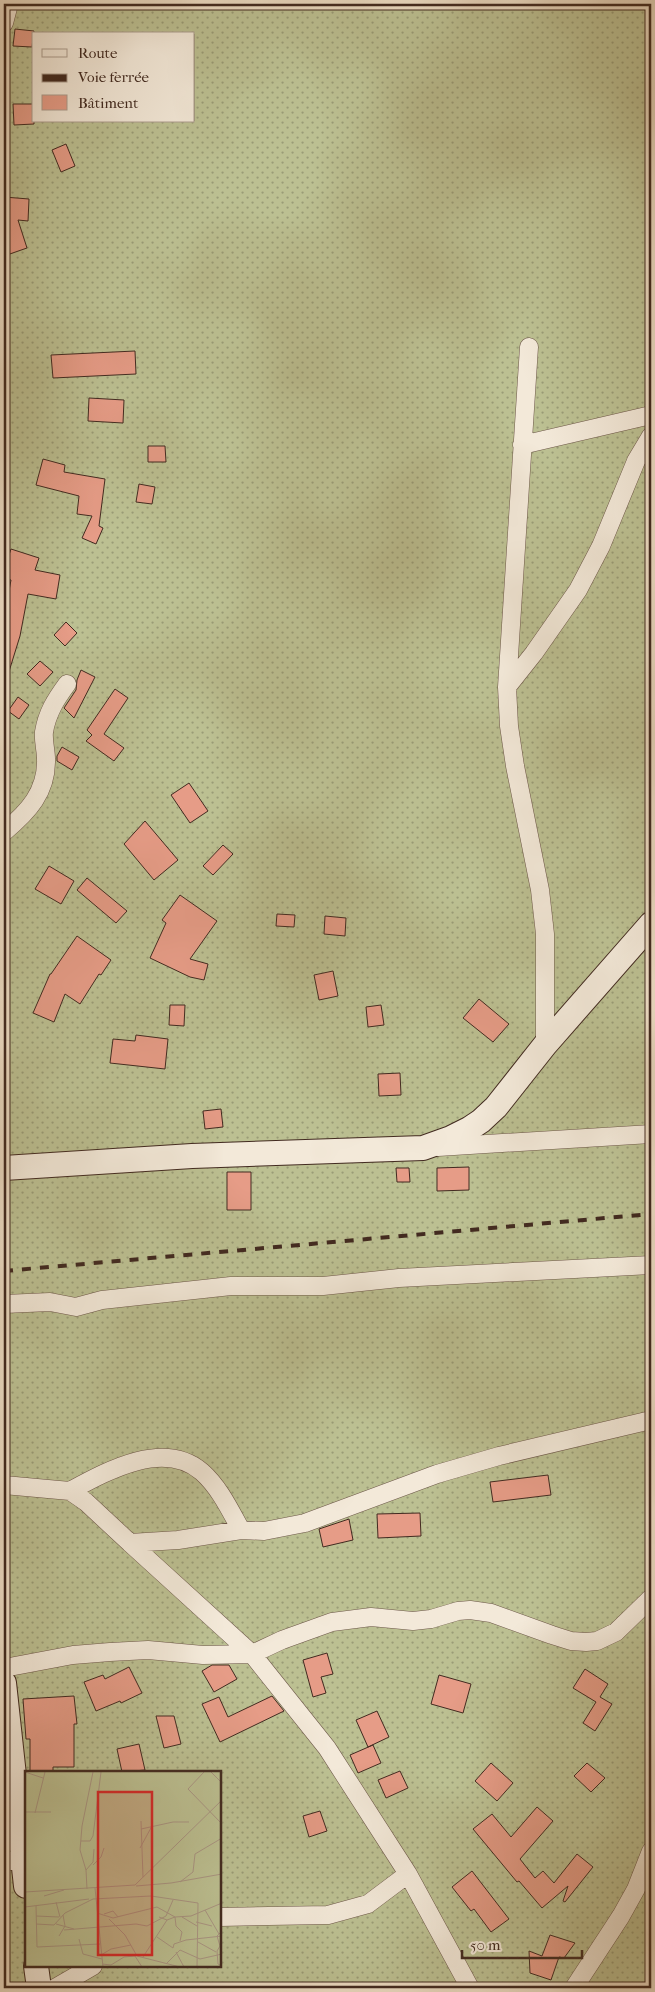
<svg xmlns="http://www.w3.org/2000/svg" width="655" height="1992" viewBox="0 0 655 1992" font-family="'IM FELL French Canon',serif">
<defs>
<pattern id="grass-dots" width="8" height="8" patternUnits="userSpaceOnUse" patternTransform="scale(1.25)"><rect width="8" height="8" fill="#bcc092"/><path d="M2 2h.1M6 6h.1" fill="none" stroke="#9a9c77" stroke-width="1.8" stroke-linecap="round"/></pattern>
</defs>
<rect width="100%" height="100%" fill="#edddc5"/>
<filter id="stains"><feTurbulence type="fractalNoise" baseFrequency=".004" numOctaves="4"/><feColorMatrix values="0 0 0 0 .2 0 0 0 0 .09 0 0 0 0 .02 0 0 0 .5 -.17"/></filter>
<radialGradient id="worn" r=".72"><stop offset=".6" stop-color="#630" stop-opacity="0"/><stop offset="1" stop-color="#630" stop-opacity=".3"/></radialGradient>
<path fill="url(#grass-dots)" stroke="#7f7559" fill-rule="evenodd" d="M4,4H651V1988H4ZM34,34H194V121H34ZM26,1772H220V1966H26Z"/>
<path fill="#e69c87" stroke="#422a20" d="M15,29L34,31L32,47L13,46Z
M13,104H34V124L14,125Z
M66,144L75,166L61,172L52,150Z
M4,197L29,199L28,221L18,220L27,248L4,256Z
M135,351L136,374L53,378L51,355Z
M89,398L124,400L123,423L88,421Z
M148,446H165L166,462H148Z
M43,459L65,465L64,472L105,479L99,526L103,528L96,544L82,538L92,516L77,514L79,496L36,485Z
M139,484L155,487L152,504L136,502Z
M11,549L39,558L35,570L60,575L56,599L28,594L20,636L7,678L4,677V618L11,580L4,578V570Z
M66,622L77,633L65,646L54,635Z
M40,661L53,672L40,686L27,674Z
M81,670L95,677L74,718L64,708L76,690L77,680Z
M115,689L128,698L104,734L124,748L114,761L86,741L92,735L87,730Z
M18,697L29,705L19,719L8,711Z
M62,747L79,757L72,770L57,761V756Z
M189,783L208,811L190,823L171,795Z
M145,821L178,860L154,880L124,844Z
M223,845L233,854L213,875L203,866Z
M49,866L74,881L61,904L35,889Z
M87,878L127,911L116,923L77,890Z
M180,895L217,921L190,959L208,964L204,980L190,977L150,958L166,923L162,920Z
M277,914L295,915L294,927L276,926Z
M325,916L346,918L345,936L324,934Z
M77,936L111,960L101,975L99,974L80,1004L65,994L54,1022L33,1013L50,974H51Z
M333,971L338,996L319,1000L314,975Z
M479,999L509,1024L493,1042L463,1018Z
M170,1005H185L184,1026L169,1025Z
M381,1005L384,1025L368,1027L366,1007Z
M136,1035L168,1039L165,1069L110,1063L113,1039L135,1041Z
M400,1073L401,1095L379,1096L378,1074Z
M221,1109L223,1127L205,1129L203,1111Z
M469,1167V1190L437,1191V1168Z
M396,1168H409L410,1182H397Z
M227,1172H251V1210H227Z
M548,1475L551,1495L493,1502L490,1482Z
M420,1513L421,1536L378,1538L377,1514Z
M349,1519L353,1540L323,1547L319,1529Z
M327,1653L333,1674L321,1677L326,1693L313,1697L303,1660Z
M212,1665H229L237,1679L214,1692L202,1671Z
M129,1667L142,1693L121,1703L120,1701L96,1711L84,1682L103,1675L105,1679Z
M585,1669L608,1684L600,1697L612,1704L595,1731L583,1723L596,1702L573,1688Z
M439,1675L471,1684L463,1713L431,1704Z
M74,1696L77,1724H74V1767H53V1772H30V1739H26L23,1699Z
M272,1696L284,1711L220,1742L202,1704L219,1697L228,1717Z
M377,1711L389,1737L368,1747L356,1720Z
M156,1716H174L181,1744L164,1748Z
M139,1744L145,1770L122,1772L117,1749Z
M373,1745L381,1763L358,1773L350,1755Z
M491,1763L513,1783L497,1801L475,1781Z
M587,1763L605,1778L591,1792L574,1776Z
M400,1771L408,1788L386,1798L378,1780Z
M537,1807L553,1821L520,1859L535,1878L543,1871L554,1883L577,1854L593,1867L565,1902L563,1901L568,1886L542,1908L519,1881L517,1882L473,1829L492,1814L511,1837Z
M320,1811L327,1831L309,1837L303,1816Z
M472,1871L509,1919L491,1932L474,1909L471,1911L452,1887Z
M550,1935L575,1943L564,1958L559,1957L551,1980L530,1973L529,1951L542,1956Z"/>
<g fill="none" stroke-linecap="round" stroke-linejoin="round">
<g stroke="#6d5749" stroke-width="19">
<path id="street" d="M4,23L9,4
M529,347L507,687L509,726L515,766L540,890L545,934V1045
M522,445L651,415
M507,687L534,653L578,590L601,546L636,461L651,436
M4,832C28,812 47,792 46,759C46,750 43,741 44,732C47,713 56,699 67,684
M438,1147L651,1134
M4,1304L50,1302L76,1307L102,1300L231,1286H323L399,1278L651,1265
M4,1485L70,1491L86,1502L130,1543L178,1540L241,1530L264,1531L305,1523L437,1474L499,1456L651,1420
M70,1491C107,1471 164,1439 202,1472C219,1487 230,1510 241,1530
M130,1543L252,1654L327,1748L408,1874L470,1988
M4,1668L73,1655L110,1652L148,1650L203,1655L252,1654L282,1640L332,1622L371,1617L413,1621L431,1619L458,1611L470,1610L491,1613L552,1635L571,1641L586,1642L597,1641L616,1632L651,1598
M4,1861H23
M220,1917L328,1915L368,1904L408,1874
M55,1988L93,1966
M574,1988L621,1916L636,1889L651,1851"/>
</g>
<g stroke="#422a20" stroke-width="26">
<path id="secondary" d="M4,1168L192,1156L423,1148L451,1138L469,1129L481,1121L496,1107L545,1045L651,924
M4,1683L26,1886
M36,1966L39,1988"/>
</g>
<use href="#street" stroke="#f3e9d9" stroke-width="18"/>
<use href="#secondary" stroke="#f3e9d9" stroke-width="24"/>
<path stroke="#422a20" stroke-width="4" stroke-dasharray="9 9" stroke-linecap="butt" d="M4,1271L651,1214"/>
</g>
<g transform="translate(25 1771)">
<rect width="196" height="196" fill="#edddc5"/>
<path d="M0,1H196V196H0Z" fill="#bcc092"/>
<path fill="none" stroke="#a99583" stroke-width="1" d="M0,1L18,7M179,1L163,18L197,53M186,1L197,12M0,41H26M10,42L20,1M116,50L118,106M116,58L148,51H164M56,70H65L68,65L76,1M115,77L127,55M68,94L76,86L79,77M61,99L55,79L57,55L68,1M155,111L168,101L170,83L197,67M111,115L146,112L197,103M70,117L78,196M62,118L61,99L68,91L69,78M0,121L110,114L197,29M19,125L39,119M31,131L35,146M11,135L12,176L75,173M0,136L64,128M180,139L194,163M72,142L88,147L132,136L150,146L166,145L197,132M79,143L88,140L93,146M11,145L34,146M134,146L142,149L150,146L151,155L157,161L155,170M157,146L172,155M84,148L100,164L112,185L155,196M171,151L187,155M11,153L29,154L40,142L68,128L126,125L173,132L172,196M31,153L49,158M39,159L111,153L122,155L141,145L148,129M197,160L192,165L195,175L192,180L193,193L197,195M34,165L40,155L38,144M132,166L148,177M54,168L58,183L77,188M173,171L191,181M148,177L149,173L161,169L197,165M151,181L159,196M76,184L86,178L106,174M118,186L142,149M142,192L155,179L175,188L197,183M77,193L86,194L99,186L110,185L117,196"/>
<path fill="#d62828" fill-opacity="0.15" stroke="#d62828" stroke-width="2.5" d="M73,21H127V184H73Z"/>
<rect width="196" height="196" fill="none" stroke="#422a20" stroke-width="2.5"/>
</g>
<rect width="655" height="1992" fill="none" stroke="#edddc5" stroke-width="20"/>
<rect x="5" y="5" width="645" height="1982" fill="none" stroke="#422a20" stroke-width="2.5"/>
<rect x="10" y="10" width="635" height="1972" fill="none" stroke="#422a20"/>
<rect x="32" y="32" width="162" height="90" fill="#f3e9d9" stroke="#ac9d8f"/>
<rect x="42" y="49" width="25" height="8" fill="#f3e9d9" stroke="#ac9d8f"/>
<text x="78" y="58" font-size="15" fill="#422a20">Route</text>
<rect x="42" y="74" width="25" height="8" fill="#422a20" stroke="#ac9d8f"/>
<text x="78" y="82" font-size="15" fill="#422a20">Voie ferrée</text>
<rect x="42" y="95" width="25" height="15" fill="#e69c87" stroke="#ac9d8f"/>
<text x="78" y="108" font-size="15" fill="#422a20">Bâtiment</text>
<path d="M462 1950v8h120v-8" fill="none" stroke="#422a20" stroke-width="2.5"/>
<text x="470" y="1950" font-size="15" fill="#422a20" stroke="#f3e9d9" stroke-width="4" paint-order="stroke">50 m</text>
<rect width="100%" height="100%" filter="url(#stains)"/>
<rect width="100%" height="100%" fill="url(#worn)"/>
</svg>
